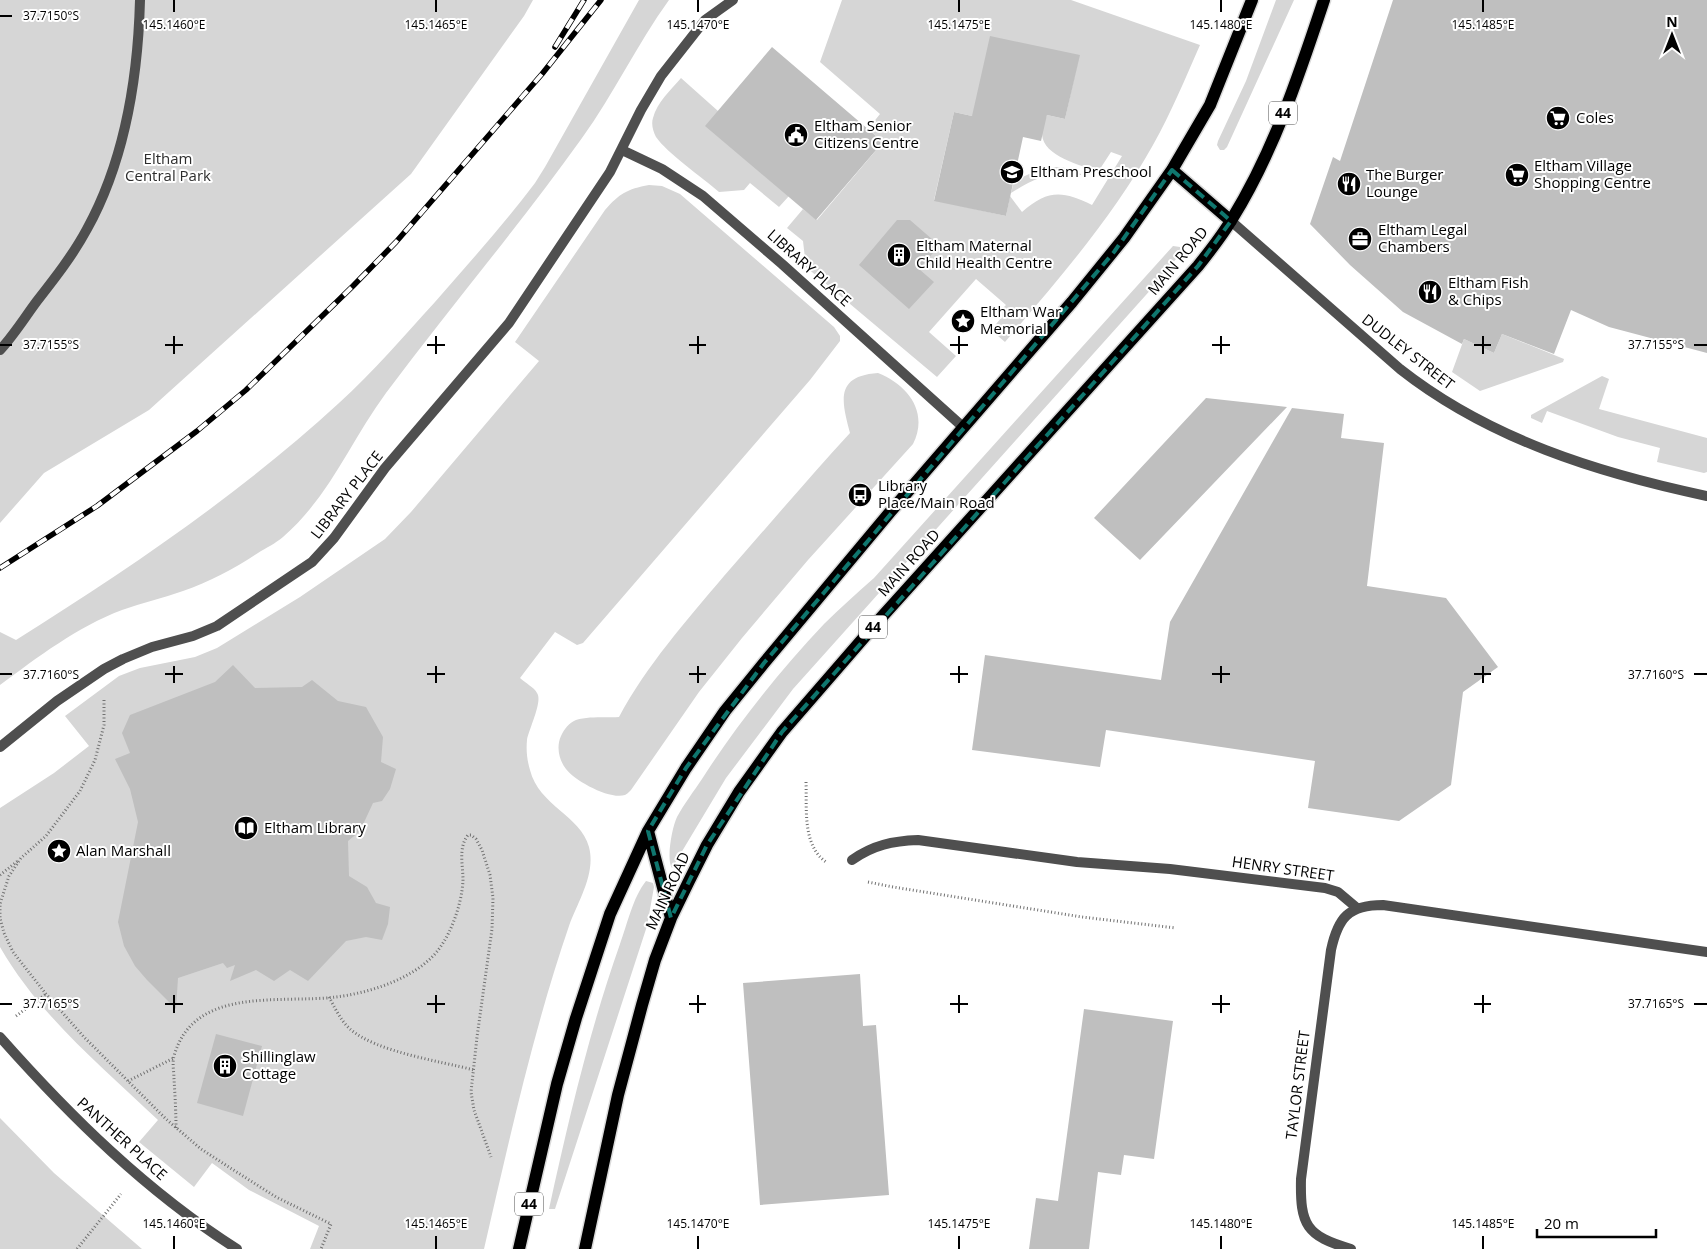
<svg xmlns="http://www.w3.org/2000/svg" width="1707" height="1249" viewBox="0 0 1707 1249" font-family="'Open Sans',sans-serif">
<rect width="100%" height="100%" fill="#fff"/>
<path fill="#d6d6d6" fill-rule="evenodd" d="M0,0H533L524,16L411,174L149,410L44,473L0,523Z
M639,0H669C637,44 614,94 582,138C520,225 450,307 386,393C350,442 330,496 283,537C276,543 266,548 258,553C235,568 210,582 183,591C163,598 142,603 122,610C77,627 38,657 0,685V632L16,640C129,569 240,494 339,403C373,372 404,336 435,302C469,263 504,224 535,183L545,167Z
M842,0H1071L1200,45C1185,79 1171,113 1153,145C1113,217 1058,280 1005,342L991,330L1002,317L998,313L1006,305L976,279L929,332L956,356L937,377L806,267L803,241L787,228L803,209L817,220L883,142L868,129L880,114L820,62ZM1079,56L1065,119L1047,115C1045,121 1042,129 1042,134C1043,157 1082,165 1098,172L1111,152L1122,156L1092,205C1062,190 1047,190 1022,212L1010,196L1006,216L934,200L954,112L972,116Z
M1276,0H1294L1227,147L1224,150H1220L1217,145L1218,141L1246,81Z
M681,78L718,111L789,196L779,207L750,183L744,190L719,192C703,178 667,153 656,137C653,131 651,124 653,118C657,102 671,90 681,78Z
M1055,167H1062L1081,174V175C1052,170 1035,178 1011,193L1014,181L1038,170Z
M649,185L662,186L680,194L834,327L840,336V341L810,380L583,643L577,645L555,632L520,678C525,683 534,687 537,693C543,701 529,729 527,740C526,750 527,760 530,770C539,806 580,815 589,847C596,874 578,901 569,926C533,1031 509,1141 484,1249H310L319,1226L249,1190L212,1163L194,1187L139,1142L158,1120C102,1067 39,1015 0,947V808L54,773L89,746L65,716L119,676L140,668L195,657L217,648L300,597L385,539L411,512L539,361L515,342L605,210C619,194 627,189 649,185Z
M1173,246L1180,247L1181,250L1180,254L1154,286L793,689L726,778L672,868C666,860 672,827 677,817C684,804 694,791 702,779C737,724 779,672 824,624C840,608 857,593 874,578Z
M1502,334L1564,359L1563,362L1480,391L1452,372L1464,339L1494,353Z
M878,373C908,385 929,412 913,444L808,560L742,638L699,692L631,790C630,791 626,795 625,795C610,800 575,781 566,769C559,760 556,747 561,736C564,729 569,723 576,720C589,716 606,718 619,717C647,665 686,621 724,576C766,528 807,480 850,433C842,402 834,376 878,373Z
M1602,376L1609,379L1599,409L1707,438V472L1704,473L1657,462L1660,448L1618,437L1547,411L1542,423L1531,418V415Z
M646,881L653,883L654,887L647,926L555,1209H549C569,1118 589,1032 620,944C627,925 633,897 646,881Z
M0,1118L54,1173L142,1249H0Z"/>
<path fill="#bfbfbf" d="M1393,0H1707V353L1609,327L1571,310L1554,354L1502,334L1494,353L1464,339L1462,344L1403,312L1350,265L1310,224L1333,157L1340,161Z
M990,36L1080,55L1065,119L1047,115L1041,141L1023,137L1006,216L934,201L954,112L972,116Z
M772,47L883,142L816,220L705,126Z
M897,220H910L933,240V253L919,269L934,282L909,309L859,265Z
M1206,398L1287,407L1140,560L1094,518Z
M1292,408L1344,414L1341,438L1384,443L1367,586L1446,598L1498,667L1463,692L1451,785L1399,821L1308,808L1315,761L1106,730L1100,767L972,750L985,655L1161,680L1170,622Z
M233,665L255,688L302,687L312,680L338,701L366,707L383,737L381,762L396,769L390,789L382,801L373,803L360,831L348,841L349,876L367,887L376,903L390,907L388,924L382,940L366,937L346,941L308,981L290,970L274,981L256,970L230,981L235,965L227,968L223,963L178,978L176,1009L147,980L135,966L124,946L118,922L138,822L130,789L115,759L130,753L122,733L130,715L215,682Z
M860,974L863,1026L876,1025L889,1195L760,1205L743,983Z
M1084,1009L1173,1021L1154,1159L1124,1155L1121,1175L1098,1172L1089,1249H1029L1036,1198L1058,1201Z
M216,1034L262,1046L243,1116L197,1103Z"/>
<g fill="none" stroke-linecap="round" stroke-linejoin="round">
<g stroke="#dbdbdb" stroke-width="15">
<path id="primary" d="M1172,170L1231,221
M648,831L671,918
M519,1249L557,1084L576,1018L610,914L648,831L686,768L725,711L764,663L891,511L1072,302L1124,238L1172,170L1210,105L1252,0
M585,1249L618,1095L642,1005L655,960L671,918L689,881L707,845L739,792L782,732L880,619L1198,266C1210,251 1222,236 1232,219C1274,151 1299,75 1324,0"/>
</g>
<path stroke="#717171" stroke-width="3" stroke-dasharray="1 2.5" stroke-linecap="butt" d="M104,700V725L95,760L80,791L46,836L21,858L9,876L0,904V918L4,933L13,952L46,994L84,1037L166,1119L201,1149L235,1171L276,1197L331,1224L321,1249
M806,782C807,808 802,845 826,862
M0,875L19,860
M868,882L893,887L1082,917L1176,928
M329,997C335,1008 341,1021 350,1029C376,1052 440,1061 474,1070
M16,1016L46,994
M128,1081L174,1058
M176,1128C176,1112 175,1095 174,1079C174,1072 172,1063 174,1056C194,985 281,1004 336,997C368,993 406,981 430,959C449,942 462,905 463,880C463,865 458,848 468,835H471L476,839L482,850L490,875L493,898L492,929L477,1037L471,1092L474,1110L491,1157
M77,1249L121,1194"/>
<path stroke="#4f4f4f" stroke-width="10" d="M622,150L662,169L703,196L782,264L963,427
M0,350C14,335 25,317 37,301C55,278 73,255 87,229C125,160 138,77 140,0
M0,747L57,701L104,669L123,659L152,647L193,636L217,626L312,562L334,538L385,468L509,323L610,172L641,110L661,76L705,20L733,0
M0,1037C70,1116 147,1192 237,1249"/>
<path stroke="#4f4f4f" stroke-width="10" d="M1231,221L1400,369C1489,439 1598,473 1707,496
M852,860C873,845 893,841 918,840L1077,862L1170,869L1325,888L1338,892L1357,908
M1351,1249C1306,1236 1300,1225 1301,1179L1331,950C1338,918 1348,905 1383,905L1707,952"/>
<use href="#primary" stroke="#000" stroke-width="12"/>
<g stroke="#000" stroke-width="5.5">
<path id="rail" d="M555,47L584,0
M0,568L97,506L197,431L246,390L353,286L396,242L542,74L601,0"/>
</g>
<use href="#rail" stroke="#fff" stroke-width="4" stroke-dasharray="11" stroke-linecap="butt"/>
</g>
<path fill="none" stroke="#0f766e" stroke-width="4" stroke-dasharray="10 6" stroke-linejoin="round" d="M1172,170L1231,221L1198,266L782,732L707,845L671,918L648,831L686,768L764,663L1114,252Z"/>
<path fill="none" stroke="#000" stroke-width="2" d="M174,0V12M436,0V12M698,0V12M959,0V12M1221,0V12M1483,0V12M0,16H12M174,336V354M436,336V354M698,336V354M959,336V354M1221,336V354M1483,336V354M0,345H12M165,345H183M427,345H445M689,345H706M950,345H968M1212,345H1230M1474,345H1491M1694,345H1707M174,666V683M436,666V683M698,666V683M959,666V683M1221,666V683M1483,666V683M0,674H12M165,674H183M427,674H445M689,674H706M950,674H968M1212,674H1230M1474,674H1491M1694,674H1707M174,995V1013M436,995V1013M698,995V1013M959,995V1013M1221,995V1013M1483,995V1013M0,1004H12M165,1004H183M427,1004H445M689,1004H706M950,1004H968M1212,1004H1230M1474,1004H1491M1694,1004H1707M174,1236V1249M436,1236V1249M698,1236V1249M959,1236V1249M1221,1236V1249M1483,1236V1249"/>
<defs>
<g id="supermarket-disc" transform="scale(1.25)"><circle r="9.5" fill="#000" stroke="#fff"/><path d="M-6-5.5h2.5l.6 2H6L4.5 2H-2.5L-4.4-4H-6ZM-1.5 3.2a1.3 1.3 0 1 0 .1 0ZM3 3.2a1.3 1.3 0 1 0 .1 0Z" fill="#fff"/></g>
<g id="civic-disc" transform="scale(1.25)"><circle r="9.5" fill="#000" stroke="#fff"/><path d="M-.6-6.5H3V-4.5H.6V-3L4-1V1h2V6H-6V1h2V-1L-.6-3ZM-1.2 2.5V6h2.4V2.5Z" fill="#fff"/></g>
<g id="school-disc" transform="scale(1.25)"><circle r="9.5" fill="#000" stroke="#fff"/><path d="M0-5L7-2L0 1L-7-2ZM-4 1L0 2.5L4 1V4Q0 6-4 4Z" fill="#fff"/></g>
<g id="restaurant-disc" transform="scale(1.25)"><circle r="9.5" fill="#000" stroke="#fff"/><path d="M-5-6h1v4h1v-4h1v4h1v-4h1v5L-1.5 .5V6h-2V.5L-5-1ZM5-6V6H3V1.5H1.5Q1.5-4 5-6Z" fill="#fff"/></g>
<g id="office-disc" transform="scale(1.25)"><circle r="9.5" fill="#000" stroke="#fff"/><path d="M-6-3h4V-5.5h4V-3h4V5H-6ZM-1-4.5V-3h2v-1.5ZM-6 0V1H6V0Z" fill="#fff"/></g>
<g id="building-disc" transform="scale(1.25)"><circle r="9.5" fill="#000" stroke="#fff"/><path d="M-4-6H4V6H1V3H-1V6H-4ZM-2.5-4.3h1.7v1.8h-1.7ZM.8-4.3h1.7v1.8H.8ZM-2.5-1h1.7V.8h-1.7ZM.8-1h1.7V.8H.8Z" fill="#fff"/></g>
<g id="sight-disc" transform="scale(1.25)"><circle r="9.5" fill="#000" stroke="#fff"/><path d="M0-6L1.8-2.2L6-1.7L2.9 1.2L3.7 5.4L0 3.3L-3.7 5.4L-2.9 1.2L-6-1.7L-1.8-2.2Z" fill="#fff"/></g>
<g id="bus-disc" transform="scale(1.25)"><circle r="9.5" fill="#000" stroke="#fff"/><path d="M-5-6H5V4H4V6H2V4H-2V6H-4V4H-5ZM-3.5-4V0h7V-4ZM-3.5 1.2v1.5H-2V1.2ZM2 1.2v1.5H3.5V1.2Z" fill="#fff"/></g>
<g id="library-disc" transform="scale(1.25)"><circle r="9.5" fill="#000" stroke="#fff"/><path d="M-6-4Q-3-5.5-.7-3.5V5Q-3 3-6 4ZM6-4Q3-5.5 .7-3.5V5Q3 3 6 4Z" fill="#fff"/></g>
</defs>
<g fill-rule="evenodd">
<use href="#supermarket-disc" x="1558" y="118"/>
<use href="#civic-disc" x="796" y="135"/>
<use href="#school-disc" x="1012" y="172"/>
<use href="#supermarket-disc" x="1517" y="175"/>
<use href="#restaurant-disc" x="1349" y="184"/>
<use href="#office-disc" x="1360" y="239"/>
<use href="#building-disc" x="899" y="255"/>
<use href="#restaurant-disc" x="1430" y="292"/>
<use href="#sight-disc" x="963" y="321"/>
<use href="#bus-disc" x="860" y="495"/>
<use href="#library-disc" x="246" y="828"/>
<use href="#sight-disc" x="59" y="851"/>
<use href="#building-disc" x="225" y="1066"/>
</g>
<g text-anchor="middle" stroke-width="4" stroke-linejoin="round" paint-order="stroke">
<g fill="#fff" stroke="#4c4c4c" stroke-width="1">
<rect x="1269" y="101.5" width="28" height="23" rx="4"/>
<rect x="859" y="615.5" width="28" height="23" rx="4"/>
<rect x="515" y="1192.5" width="28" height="23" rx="4"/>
</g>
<g font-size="14" font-weight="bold" fill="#000">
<text x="1283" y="118">44</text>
<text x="873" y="632">44</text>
<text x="529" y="1209">44</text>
</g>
<g font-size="15" fill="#000" stroke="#fff" text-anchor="start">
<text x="1576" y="123">Coles</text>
<text x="814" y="131">Eltham Senior<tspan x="814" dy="17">Citizens Centre</tspan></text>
<text x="1534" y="171">Eltham Village<tspan x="1534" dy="17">Shopping Centre</tspan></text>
<text x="1030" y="177">Eltham Preschool</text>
<text x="1366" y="180">The Burger<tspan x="1366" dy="17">Lounge</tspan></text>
<text x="1378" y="235">Eltham Legal<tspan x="1378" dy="17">Chambers</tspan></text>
<text x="916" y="251">Eltham Maternal<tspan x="916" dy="17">Child Health Centre</tspan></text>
<text x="1448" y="288">Eltham Fish<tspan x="1448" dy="17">&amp; Chips</tspan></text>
<text x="980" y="317">Eltham War<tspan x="980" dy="17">Memorial</tspan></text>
<text x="878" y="491">Library<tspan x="878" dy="17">Place/Main Road</tspan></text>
<text x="264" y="833">Eltham Library</text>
<text x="76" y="856">Alan Marshall</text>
<text x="242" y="1062">Shillinglaw<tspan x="242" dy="17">Cottage</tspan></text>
</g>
<g font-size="15" fill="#2d2d2d" stroke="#fff">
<text x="168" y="164">Eltham<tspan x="168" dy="17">Central Park</tspan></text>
</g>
<g font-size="15" fill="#000" stroke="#fff">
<text transform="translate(1178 261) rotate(-50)" y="5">MAIN ROAD</text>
<text transform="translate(809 268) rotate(42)" y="5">LIBRARY PLACE</text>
<text transform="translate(1408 352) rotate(38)" y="5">DUDLEY STREET</text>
<text transform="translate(347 495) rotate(-52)" y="5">LIBRARY PLACE</text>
<text transform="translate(909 563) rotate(-48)" y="5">MAIN ROAD</text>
<text transform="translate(1283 869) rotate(8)" y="5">HENRY STREET</text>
<text transform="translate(668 891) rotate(-65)" y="5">MAIN ROAD</text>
<text transform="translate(1298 1085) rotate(-83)" y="5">TAYLOR STREET</text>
<text transform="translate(122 1139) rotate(42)" y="5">PANTHER PLACE</text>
</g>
</g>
<g font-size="12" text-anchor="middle" fill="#000" stroke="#fff" stroke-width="4" stroke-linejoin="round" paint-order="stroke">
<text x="51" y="20">37.7150°S</text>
<text x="174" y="29">145.1460°E</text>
<text x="436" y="29">145.1465°E</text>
<text x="698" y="29">145.1470°E</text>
<text x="959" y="29">145.1475°E</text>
<text x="1221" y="29">145.1480°E</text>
<text x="1483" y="29">145.1485°E</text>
<text x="51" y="349">37.7155°S</text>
<text x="1656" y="349">37.7155°S</text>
<text x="51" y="679">37.7160°S</text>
<text x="1656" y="679">37.7160°S</text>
<text x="51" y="1008">37.7165°S</text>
<text x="1656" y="1008">37.7165°S</text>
<text x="174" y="1228">145.1460°E</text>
<text x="436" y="1228">145.1465°E</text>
<text x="698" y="1228">145.1470°E</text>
<text x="959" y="1228">145.1475°E</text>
<text x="1221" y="1228">145.1480°E</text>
<text x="1483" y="1228">145.1485°E</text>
</g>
<g transform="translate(1672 35)" stroke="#ffffff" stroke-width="4" paint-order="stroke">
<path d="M0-4L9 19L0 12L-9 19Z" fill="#000000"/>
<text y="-8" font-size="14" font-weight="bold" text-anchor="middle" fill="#000000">N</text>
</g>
<path d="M1537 1229v8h119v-8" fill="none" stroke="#000000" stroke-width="2.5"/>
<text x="1544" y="1229" font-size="15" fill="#000000" stroke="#ffffff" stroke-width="4" paint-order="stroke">20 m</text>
</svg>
